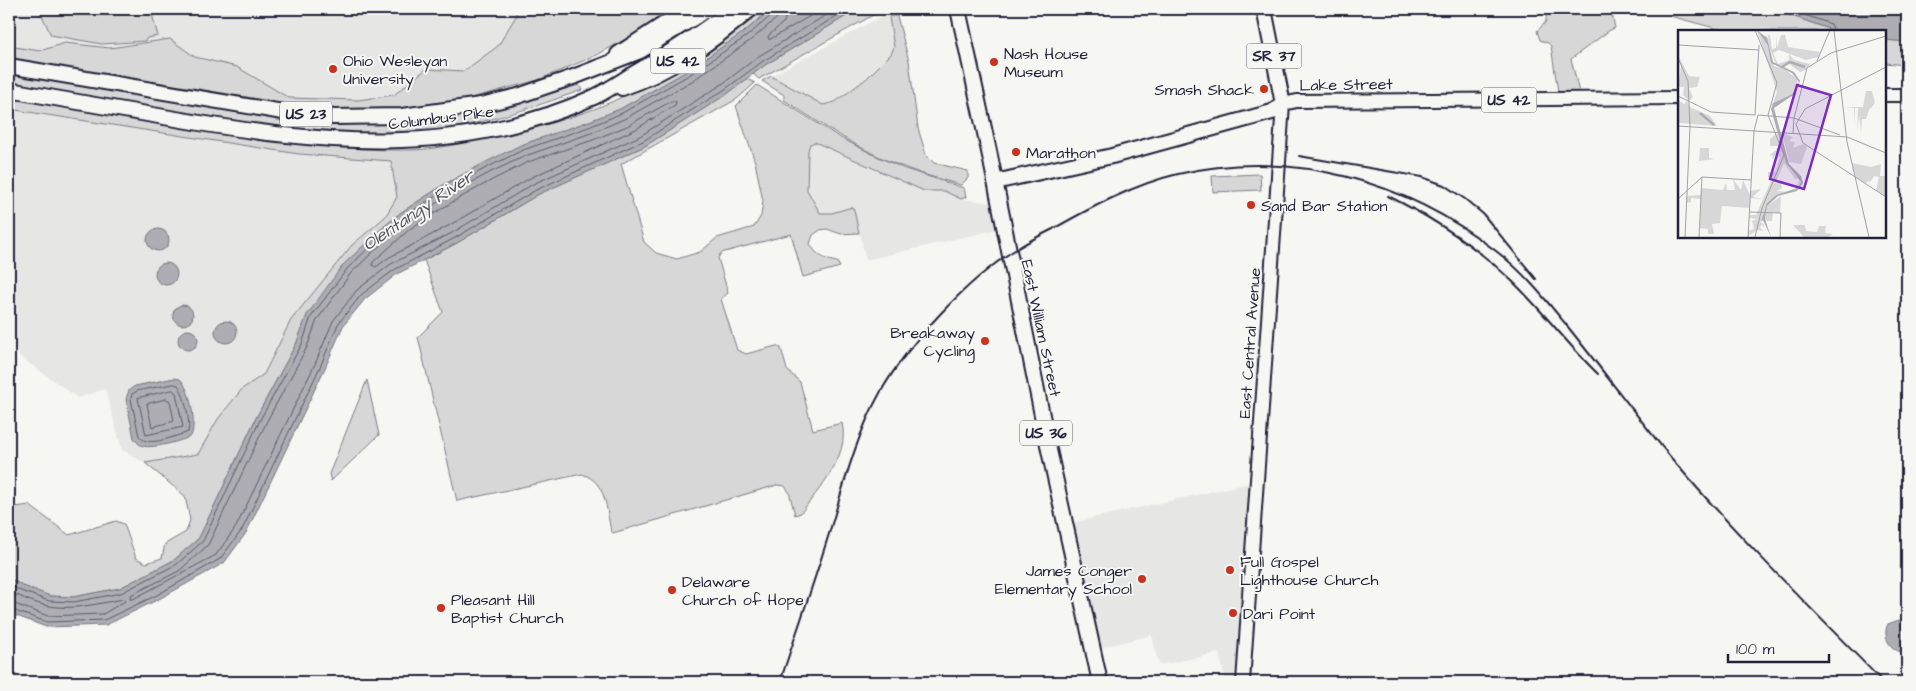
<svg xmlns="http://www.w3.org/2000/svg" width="1916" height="691" viewBox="0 0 1916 691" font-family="'Architects Daughter',sans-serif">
<rect width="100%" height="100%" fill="#f6f6f2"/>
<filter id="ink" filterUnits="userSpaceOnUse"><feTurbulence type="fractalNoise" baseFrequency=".02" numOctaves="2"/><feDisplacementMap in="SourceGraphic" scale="10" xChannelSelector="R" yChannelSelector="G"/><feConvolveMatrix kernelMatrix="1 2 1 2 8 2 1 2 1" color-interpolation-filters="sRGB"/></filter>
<g filter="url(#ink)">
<path fill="#e6e6e4" d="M9,9H657L473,86L358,100L289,98L9,46Z
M888,13L894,47L891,54L866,79L835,102L823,105L771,76Z
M9,109L299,154L391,161L397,197L385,217L352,245L291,320L264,374L242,389L218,419L198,454L145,463L122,450L105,389L78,398L19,356L9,326Z
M815,142L924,191H944L961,199L993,203L999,229L866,260L854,210L852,207L832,213H820L807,190L808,150L810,144Z
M1250,483L1238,682H1226L1219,653L1159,665L1152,635L1098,648L1070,523Z"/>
<path fill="#d7d7d7" stroke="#7c7c89" d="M39,9H155L152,14L158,36L147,38L145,41L102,44L51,35Z
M516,9H675L665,17L597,55L538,80L467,99L392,110L340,111L267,103L9,59V46L40,51L65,43L110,48L170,39L195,57L237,67L289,98L358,100L394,95L426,69L464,71L498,46L516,16Z
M758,9H771L744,32L687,71L620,109L587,122L521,145L445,184L400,213L307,315L297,342L257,416L199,538L174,560L120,588L73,597L50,596L23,586L9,578V508L29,505L69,535L116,521L124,524L136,558L146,563L162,558L165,544L186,532L190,520L185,496L145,463L198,454L218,419L242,389L264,374L291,320L352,245L385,217L397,197L391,161L299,154L9,109V97C67,107 126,117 184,127C260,139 335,151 412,150C438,149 465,143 490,137C537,128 584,116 626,95C674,72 717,42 758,9Z
M858,9H884L759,79L753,74L765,65Z
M1545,9H1611L1615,28L1610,30L1571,59L1579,92H1558L1551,46L1548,43L1540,40L1537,31C1546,21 1548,24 1545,9Z
M1670,9H1772L1835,31H1726L1670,16Z
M892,16H897L909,61L918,128L926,155L934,163L968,171V178L961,185C943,180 924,175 906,168C862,152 823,125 784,100V95L762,81L771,76L823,105L835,102L866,79L891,54L894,47L889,17Z
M1885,40L1907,42V65L1885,63Z
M9,71C86,85 163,100 240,111C291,119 343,126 395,124C458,121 519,103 579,85L582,90C529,109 475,127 418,133C338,141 259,128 181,114C123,104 66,94 9,85Z
M747,79L755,83L737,99L621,164L644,242L656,253L677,259L700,252L717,238L754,227L761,216L763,201L755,162L736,106L757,85L839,137L874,155L905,169L964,188L966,197L961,199L944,191H924L815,142L810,144L808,150L807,190L820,213H832L852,207L854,210L859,233L841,234L827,229L820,230L813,235L810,244C816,255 825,260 837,262L840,267L803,277L791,234L721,253L718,258L728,293L721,299L737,350L746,354L776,346L781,348L787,370L800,382L813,430L842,423C850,457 819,488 801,513L795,515L789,492L785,486L777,485L613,533L611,531C606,509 607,482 582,474L457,501L418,337L443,312L424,260L457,243L539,194L645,146L727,94Z
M1260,174L1261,190L1213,192L1212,176Z
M367,380L379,435L331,481L329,474Z"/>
<path fill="#adadb3" stroke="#757583" d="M771,9H858L765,65L727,94L645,146L539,194L457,243L397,274L365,299L343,326L325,368L246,533L224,563L159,599L106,625L46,627L9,613V578L23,586L50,596L73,597L120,588L174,560L199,538L257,416L297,342L307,315L343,265L382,228L400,213L445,184L486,162L521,145L587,122L620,109L687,71L744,32Z
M1772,9H1907V42L1885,40V31H1835Z
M147 240a11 11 0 1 1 22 0a11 11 0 1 1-22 0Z
M155 274a11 11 0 1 1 22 0a11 11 0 1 1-22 0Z
M173 315a10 10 0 1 1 20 0a10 10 0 1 1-20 0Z
M215 332a11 11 0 1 1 22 0a11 11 0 1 1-22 0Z
M178 340a10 10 0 1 1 20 0a10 10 0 1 1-20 0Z
M174,378L180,379C190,388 197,424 191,436C183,441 152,449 143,446C139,445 137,442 134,438L126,399L129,390L135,386Z
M1899,620L1907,624V652C1892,654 1881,637 1888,624Z"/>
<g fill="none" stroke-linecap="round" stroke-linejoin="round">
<path stroke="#5a5a6b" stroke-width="1" d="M780,9L777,18L751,40L692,81L624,119L591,133L525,156L491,172L450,194L407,222L389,237L351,273L317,320L307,347L267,421L208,545L179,571L131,595L130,599H133L216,555L236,527L315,364L333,321L357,290L391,264L452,233L533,184L640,136L721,85L759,56L836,9
M788,9L784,22L768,36L769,40L822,9
M1787,9L1831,24L1834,31
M672,101H676L675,105L636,129L530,178L448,226L388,258L376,267L372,265L373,262L411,228L454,201L494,179L528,162L593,140L627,126Z
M174,384L178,385C184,392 191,423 188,432L183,434C171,437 147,448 139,436L131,399L132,394L137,391Z
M173,390L176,393L183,427L146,435L138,398Z
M167,399L170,401L174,421L152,427L147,404Z
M9,584L21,591L49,601L74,602L121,593L177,564L203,541L261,418L302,344L311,317L347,269L385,232L403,217L447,189L488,167L523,150L589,127L622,113L689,75L747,36L772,15L774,9
M9,591C53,615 76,608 123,599L125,601L103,614L48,616L9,602
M9,609L47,622L104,620L157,595L220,559L242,530L320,367L338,324L361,295L394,270L455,238L536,190L643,141L724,90L763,61L848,9"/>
<g stroke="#22223b" stroke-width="16">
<path id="major" d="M1885,95H1907
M1243,682L1283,104L1297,101L1680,98"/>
</g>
<g stroke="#22223b" stroke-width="18">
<path id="highway" d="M958,9L990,156L1049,450L1100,682
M618,54L667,22L683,9
M9,66L283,112L334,117L402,116L481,105L518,96L576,76L640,51L708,9
M622,88C670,72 713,41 751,9
M9,90C63,99 116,109 170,118C314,143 456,160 594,97C607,91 620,82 633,74C668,54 700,34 732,9
M995,182L1112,156L1272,112L1283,104L1264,9"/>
</g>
<use href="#major" stroke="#f6f6f2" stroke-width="12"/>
<use href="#highway" stroke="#f6f6f2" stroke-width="14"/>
<path stroke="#22223b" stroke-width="2" d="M1299,156L1422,177L1444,185L1465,199L1483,214L1536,279
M1388,196C1433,218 1477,247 1513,282C1543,311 1568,345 1598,374
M780,682C796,634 813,585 828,537C843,488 855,438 880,393C909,342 968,279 1018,248C1029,241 1041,235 1053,229C1092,207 1135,184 1178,174C1291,148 1406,181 1496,251C1524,272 1546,300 1568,327C1605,373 1640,421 1678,466C1742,541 1814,611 1883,682"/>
</g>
</g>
<g fill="#c8321e" stroke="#f6f6f2" stroke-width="2">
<circle cx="994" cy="62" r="5"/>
<circle cx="333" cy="69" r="5"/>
<circle cx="1264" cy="89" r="5"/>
<circle cx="1016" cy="152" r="5"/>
<circle cx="1251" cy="205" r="5"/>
<circle cx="985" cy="341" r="5"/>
<circle cx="1230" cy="570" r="5"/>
<circle cx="1142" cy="579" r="5"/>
<circle cx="672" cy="590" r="5"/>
<circle cx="441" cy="608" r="5"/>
<circle cx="1233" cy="613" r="5"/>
</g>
<g text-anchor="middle" stroke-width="4" stroke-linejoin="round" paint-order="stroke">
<g fill="#f6f6f2" stroke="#626272" stroke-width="1">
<rect x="1246.5" y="43.5" width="55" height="25" rx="4"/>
<rect x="650.5" y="48.5" width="55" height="25" rx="4"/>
<rect x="1481.5" y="87.5" width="55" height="25" rx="4"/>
<rect x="280" y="101.5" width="52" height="25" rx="4"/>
<rect x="1020" y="420.5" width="52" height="25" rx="4"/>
</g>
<g font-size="15" font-weight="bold" fill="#22223b">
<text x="1274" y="61">SR 37</text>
<text x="678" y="66">US 42</text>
<text x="1509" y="105">US 42</text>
<text x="306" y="119">US 23</text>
<text x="1046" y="438">US 36</text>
</g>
<g font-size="16" fill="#22223b" stroke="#f6f6f2" text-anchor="start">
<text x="1004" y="59">Nash House<tspan x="1004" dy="18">Museum</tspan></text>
<text x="343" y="66">Ohio Wesleyan<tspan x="343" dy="18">University</tspan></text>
<text x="1254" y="95" text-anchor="end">Smash Shack</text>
<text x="1026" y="158">Marathon</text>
<text x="1261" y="211">Sand Bar Station</text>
<text x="975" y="338" text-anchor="end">Breakaway<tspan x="975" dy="18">Cycling</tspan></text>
<text x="1240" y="567">Full Gospel<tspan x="1240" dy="18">Lighthouse Church</tspan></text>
<text x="1132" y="576" text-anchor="end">James Conger<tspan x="1132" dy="18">Elementary School</tspan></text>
<text x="682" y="587">Delaware<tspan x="682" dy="18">Church of Hope</tspan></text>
<text x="451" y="605">Pleasant Hill<tspan x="451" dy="18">Baptist Church</tspan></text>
<text x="1243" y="619">Dari Point</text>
</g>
<g font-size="16" fill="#22223b" stroke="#f6f6f2">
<text transform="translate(1346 84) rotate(-1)" y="6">Lake Street</text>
<text transform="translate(441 117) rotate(-7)" y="6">Columbus Pike</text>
<text transform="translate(1042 328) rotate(78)" y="6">East William Street</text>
<text transform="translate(1249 343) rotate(-86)" y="6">East Central Avenue</text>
</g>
<g font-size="18" font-style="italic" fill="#535365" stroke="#f6f6f2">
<text transform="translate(418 210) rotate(-34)" y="6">Olentangy River</text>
</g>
</g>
<g transform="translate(1678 30)">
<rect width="208" height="208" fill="#f6f6f2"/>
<path d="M79,0L90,16L96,36L107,39L120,50L114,64L95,73L99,62ZM89,4L92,6L94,19L98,18V5L99,18L103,5H107L110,17L142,22L140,27L128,30L101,20L95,23L100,34L111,30V24L116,30L132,34L128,40L122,42L110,33L105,36L113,40L98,34L86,5L91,8ZM0,25L11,46L22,47L19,57L11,58L15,67L11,71L5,65L6,57H0L3,36ZM188,61H194L197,73L193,78L197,79L192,78L188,89H184L183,102L181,86L179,102L180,78H177L176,96V78L167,77H185ZM0,70L6,74L9,71L12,77L32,86L39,96L1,93ZM99,103L112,139L123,152L120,158L98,165L89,173L86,192L85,189L82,192L86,194V198L84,194L82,198L86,201L80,200L70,206V201L76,199L74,191L79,189L71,188V185H78L85,169L72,168L71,178L44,176L42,193L34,194L36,204H30V199L22,198L23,169L13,168V172L9,173V166L23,165V158L45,160L48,153L49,160H57L55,149L63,160L65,150L72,165L73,161L83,159L75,167L85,169L95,147H90V142H97L102,127L97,125L95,130L94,125L91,126L102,116H92V109ZM106,133L117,149H122L117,159L110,162L99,161L104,158L103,152H98ZM104,103L115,107L111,111L117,112L115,118L125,114L129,117L123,134L111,132ZM22,118H31V128L37,129L21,131ZM174,133L193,137L203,134L202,146H207V166L198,160L201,147L196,146L193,151L187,153L178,147ZM103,166L102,183L95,182L94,191H87L89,176ZM115,195H127L128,201L139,202L141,196H148L147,203L155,204L150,207H126Z" fill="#d7d7d7" fill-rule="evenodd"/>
<path d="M79,0L89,8L95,32L116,42L122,51L117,64L96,78L111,134L123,146L125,153L119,161L100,166L89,176L87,189L93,207L85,190L83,192L89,173L98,165L120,158L123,152L108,133L93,79L95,73L114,64L121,52L114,43L93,33L90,16Z" fill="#adadb3"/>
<path fill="none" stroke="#adadb3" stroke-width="2.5" d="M104,37L112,32L127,37M22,83L36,95"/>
<path fill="none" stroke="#a1a1a9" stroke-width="1" d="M156,0L169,112L191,207M0,15L81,20M0,28L10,51L12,97L7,207M139,31L152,0M208,37L127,79L118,94L125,113L208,167M0,66L33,82L77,85M77,85L81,15M0,96L169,107L208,123M76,101L80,85L116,88L115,103M162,105L116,88L129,38L153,23L208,6M0,169L24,147L73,150M71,182L103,183L102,207M21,207L24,147M70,207L76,101M77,207L84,178L106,125L90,85L99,53L77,0"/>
<path fill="#7b2cbf" fill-opacity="0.15" stroke="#7b2cbf" stroke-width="2.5" d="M119,55L153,65L126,159L92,149Z"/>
<rect width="208" height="208" fill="none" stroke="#22223b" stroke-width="2.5"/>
</g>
<rect width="1916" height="691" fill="none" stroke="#f6f6f2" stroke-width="30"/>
<rect x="15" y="15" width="1886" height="661" fill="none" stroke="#22223b" stroke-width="2" filter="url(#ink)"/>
<path d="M1728 654v8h101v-8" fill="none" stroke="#22223b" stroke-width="2.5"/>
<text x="1736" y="654" font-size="15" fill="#22223b" stroke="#f6f6f2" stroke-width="4" paint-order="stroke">100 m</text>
</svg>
